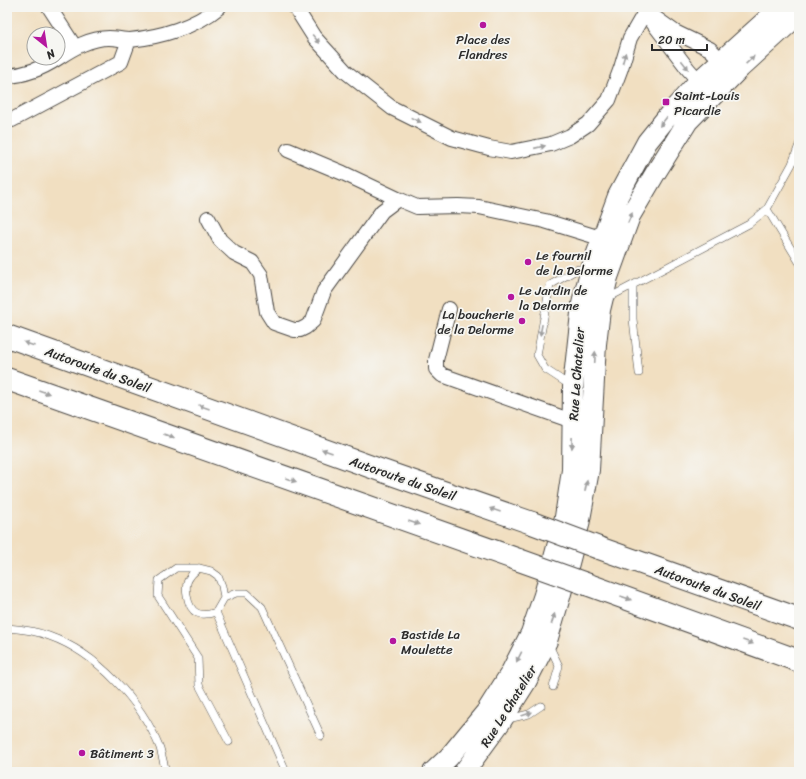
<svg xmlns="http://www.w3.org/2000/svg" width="806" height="779" viewBox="0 0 806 779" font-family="Sriracha,sans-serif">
<rect width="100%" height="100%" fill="#f6f6f2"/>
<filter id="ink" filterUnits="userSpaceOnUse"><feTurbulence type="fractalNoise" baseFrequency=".025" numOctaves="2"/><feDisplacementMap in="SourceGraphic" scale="8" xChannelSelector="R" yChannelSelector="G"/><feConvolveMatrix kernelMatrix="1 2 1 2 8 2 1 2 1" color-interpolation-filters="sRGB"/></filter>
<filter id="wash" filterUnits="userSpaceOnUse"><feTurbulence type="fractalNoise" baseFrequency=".012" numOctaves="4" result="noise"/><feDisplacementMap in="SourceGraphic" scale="16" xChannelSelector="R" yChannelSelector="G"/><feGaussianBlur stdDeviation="0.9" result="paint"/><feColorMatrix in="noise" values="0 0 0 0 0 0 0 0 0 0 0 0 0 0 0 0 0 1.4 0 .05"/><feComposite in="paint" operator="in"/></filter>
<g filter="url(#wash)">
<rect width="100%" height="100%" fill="#f1dfc1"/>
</g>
<g filter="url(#ink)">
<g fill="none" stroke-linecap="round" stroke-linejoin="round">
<g stroke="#494642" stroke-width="8">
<path id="lane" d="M767,209L799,262
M633,285V319L639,373
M606,299L749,224L767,209L792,164L799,145
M571,386L545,369L537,355L550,285L578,269L588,272
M199,568C196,571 192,573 190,577C183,585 187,608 197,613C203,616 210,614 216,612
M224,598L236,593H247L262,607L321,736
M7,628C21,629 36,631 49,636C97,653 141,701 160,748C162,756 164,764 166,772
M549,645L559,666L553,687
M508,719L529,714L541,706
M229,742L199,685L198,658L158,596L159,580L176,568H199L211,571L218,576L222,586L224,598L216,612L286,772"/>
</g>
<g stroke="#494642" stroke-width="16">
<path id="street" d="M49,7L75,47
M295,7L314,37L346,72L392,108L452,138L489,148L511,152L551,144L570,136L588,124L609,100L621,68L630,38L645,12
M641,7L688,69L705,88
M654,17L675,32L710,49L727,66
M58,58C73,48 90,38 109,38C116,38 123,40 130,40C160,37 195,27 219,7
M7,76C25,75 43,68 58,58
M7,121L12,120L121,62L129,40
M288,150L343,173L398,199
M208,218L220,240L234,253L252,262L261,275L267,312L274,323L294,330H300L306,327L313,321L324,291L382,211L398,199L417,207L458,206L479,207L545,221L610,241
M449,309L436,360V369L442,375L572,421"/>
</g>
<g stroke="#494642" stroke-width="22">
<path id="secondary" d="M433,772L449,757L486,712L510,674L531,633L544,595L565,517L572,470L573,387L582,304L590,272L618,196L647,142L672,111L699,81L781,7
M464,772L502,720L526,682L547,641L560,597L579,525L589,470L596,344L600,310L608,277L630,216L656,172L688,121L740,68L799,14"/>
</g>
<g stroke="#494642" stroke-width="24">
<path id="highway" d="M7,336L377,469L532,523
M7,379L519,560
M599,548L799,619
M589,585L799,661"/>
</g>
<use href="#lane" stroke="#fff" stroke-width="7"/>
<use href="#street" stroke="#fff" stroke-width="14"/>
<use href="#secondary" stroke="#fff" stroke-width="20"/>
<use href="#highway" stroke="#fff" stroke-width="22"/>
<g stroke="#494642" stroke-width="24" stroke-linecap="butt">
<path id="highway-bridge" d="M532,523L599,548
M519,560L589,585"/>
</g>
<use href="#highway-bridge" stroke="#fff" stroke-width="22"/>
</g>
<defs><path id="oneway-solid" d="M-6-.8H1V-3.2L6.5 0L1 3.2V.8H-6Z"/></defs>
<g fill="#a0a0a0">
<use href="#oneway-solid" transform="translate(316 39) rotate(50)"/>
<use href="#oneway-solid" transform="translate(624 58) rotate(-74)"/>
<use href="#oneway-solid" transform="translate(750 60) rotate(-43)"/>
<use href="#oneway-solid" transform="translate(685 65) rotate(52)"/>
<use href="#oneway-solid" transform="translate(416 120) rotate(26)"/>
<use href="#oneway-solid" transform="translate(663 122) rotate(128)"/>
<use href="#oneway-solid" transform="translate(540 147) rotate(-13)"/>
<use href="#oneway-solid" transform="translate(630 218) rotate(-66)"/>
<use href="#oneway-solid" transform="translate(541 330) rotate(101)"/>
<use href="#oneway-solid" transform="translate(29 344) rotate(-160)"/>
<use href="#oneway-solid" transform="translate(595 357) rotate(-87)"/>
<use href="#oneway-solid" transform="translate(44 392) rotate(19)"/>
<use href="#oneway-solid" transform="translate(204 407) rotate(-160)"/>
<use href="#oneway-solid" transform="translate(169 436) rotate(19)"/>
<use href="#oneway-solid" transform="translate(572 443) rotate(91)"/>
<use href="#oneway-solid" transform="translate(327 451) rotate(-160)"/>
<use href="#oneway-solid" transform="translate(291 480) rotate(19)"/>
<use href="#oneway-solid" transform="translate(586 486) rotate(-79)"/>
<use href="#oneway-solid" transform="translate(495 510) rotate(-161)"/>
<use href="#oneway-solid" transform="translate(414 523) rotate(19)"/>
<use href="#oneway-solid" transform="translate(626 598) rotate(20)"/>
<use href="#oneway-solid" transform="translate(553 619) rotate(-73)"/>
<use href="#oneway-solid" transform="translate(748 642) rotate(20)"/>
<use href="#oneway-solid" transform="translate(519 657) rotate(117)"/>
<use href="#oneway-solid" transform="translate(527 714) rotate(-20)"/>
</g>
</g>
<g fill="#b5179e" stroke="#f6f6f2" stroke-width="1.5">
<circle cx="483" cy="25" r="4"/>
<rect x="662" y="98" width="8" height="8" rx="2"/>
<circle cx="528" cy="262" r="4"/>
<circle cx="511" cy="297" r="4"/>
<circle cx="522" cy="321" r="4"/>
<circle cx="393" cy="641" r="4"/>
<circle cx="82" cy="753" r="4"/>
</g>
<g text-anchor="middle" stroke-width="3.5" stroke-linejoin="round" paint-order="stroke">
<g font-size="13" fill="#2b2b2b" stroke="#f6f6f2" text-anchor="start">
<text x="483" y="44" text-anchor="middle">Place des<tspan x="483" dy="15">Flandres</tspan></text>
<text x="674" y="100">Saint-Louis<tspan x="674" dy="15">Picardie</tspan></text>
<text x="536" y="260">Le fournil<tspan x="536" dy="15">de la Delorme</tspan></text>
<text x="519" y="295">Le Jardin de<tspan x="519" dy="15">la Delorme</tspan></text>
<text x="514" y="319" text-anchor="end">La boucherie<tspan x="514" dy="15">de la Delorme</tspan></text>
<text x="401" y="639">Bastide La<tspan x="401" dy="15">Moulette</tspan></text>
<text x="90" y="758">Bâtiment 3</text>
</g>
<g font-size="13" fill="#2b2b2b" stroke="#f6f6f2">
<text transform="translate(98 369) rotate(20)" y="5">Autoroute du Soleil</text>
<text transform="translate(576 374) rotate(-86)" y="5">Rue Le Chatelier</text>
<text transform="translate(403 478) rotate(19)" y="5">Autoroute du Soleil</text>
<text transform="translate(708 587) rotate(20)" y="5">Autoroute du Soleil</text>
<text transform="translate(508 706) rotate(-58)" y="5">Rue Le Chatelier</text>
</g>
</g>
<rect width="806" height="779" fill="none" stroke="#f6f6f2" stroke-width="24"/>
<g transform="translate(46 46) rotate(150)"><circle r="19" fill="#f6f6f2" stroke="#a5a5a2"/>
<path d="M0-3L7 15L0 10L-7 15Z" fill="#b5179e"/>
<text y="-6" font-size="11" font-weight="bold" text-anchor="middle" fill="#2b2b2b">N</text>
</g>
<path d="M652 44v6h55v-6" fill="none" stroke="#2b2b2b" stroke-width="2"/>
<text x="658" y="44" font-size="12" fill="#2b2b2b" stroke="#f6f6f2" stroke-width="3" paint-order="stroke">20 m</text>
</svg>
